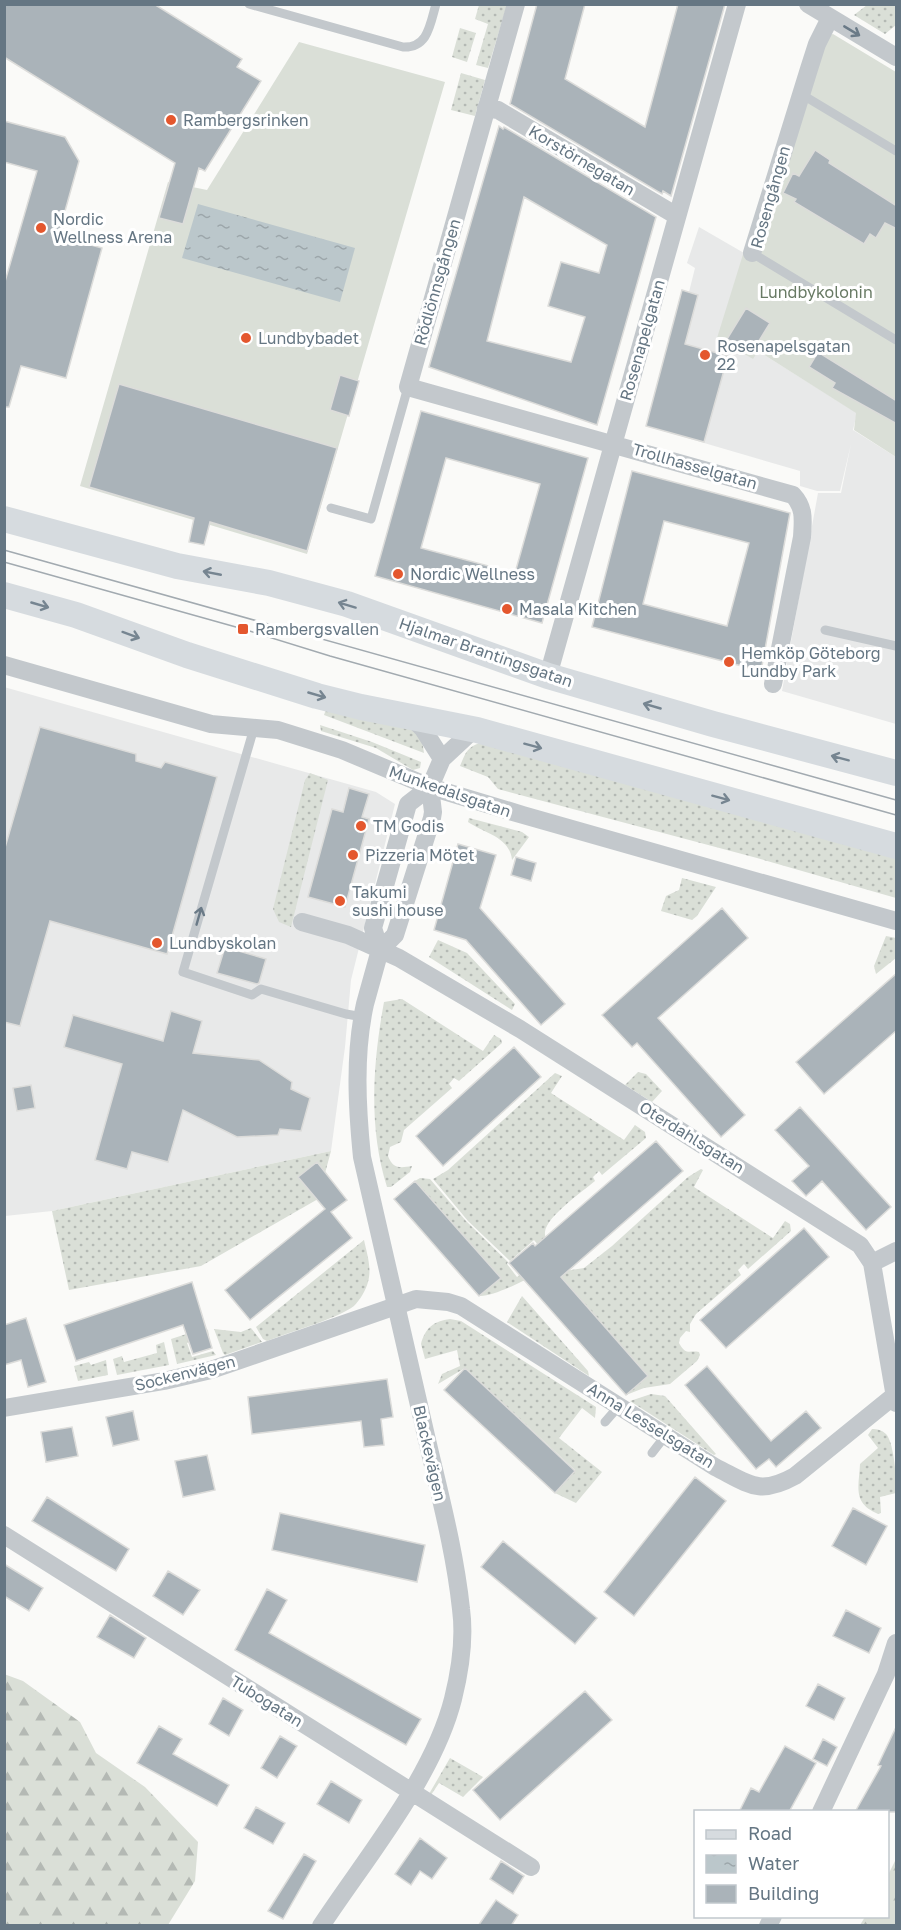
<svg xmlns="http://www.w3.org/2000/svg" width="901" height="1930" viewBox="0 0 901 1930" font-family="'Golos Text',sans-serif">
<defs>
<pattern id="grass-dots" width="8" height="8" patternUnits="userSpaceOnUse" patternTransform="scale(1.5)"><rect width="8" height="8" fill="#dadfd7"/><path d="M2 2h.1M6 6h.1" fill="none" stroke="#b4b9b4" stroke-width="1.8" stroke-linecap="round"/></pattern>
<pattern id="forest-firs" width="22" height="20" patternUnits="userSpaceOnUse" patternTransform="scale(1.5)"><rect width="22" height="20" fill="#dadfd7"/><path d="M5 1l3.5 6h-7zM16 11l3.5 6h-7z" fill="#b4b9b4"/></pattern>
<pattern id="water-ripples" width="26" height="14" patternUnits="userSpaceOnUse" patternTransform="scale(1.5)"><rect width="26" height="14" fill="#bbc7cb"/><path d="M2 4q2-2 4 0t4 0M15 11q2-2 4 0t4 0" fill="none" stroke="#9ca6aa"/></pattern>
</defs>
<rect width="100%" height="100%" fill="#fafaf8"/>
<path fill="#e8e9e9" d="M699,227L744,253L752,359L758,351L857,413L853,430L896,457V724L782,691L818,493H841L851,444L840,491H817L800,486V471L646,426L669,339L687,323L674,319L682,290L689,292L695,268L687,263Z
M4,687L376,792L395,804L351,980L345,1047L331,1151L52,1211L5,1216Z"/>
<path fill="url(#grass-dots)" d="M479,5H507L488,68L476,65L488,24L475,19Z
M867,5H896V25L885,34L854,15Z
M460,28L476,33L467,62L452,57Z
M461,73L485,80L475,116L451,110Z
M327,706L412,728L422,740L424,753L324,715Z
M320,725L372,742L421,762L420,768L413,770L376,748L321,731Z
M480,743L896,858V898L757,858L498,789L488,777L460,766C465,754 467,747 480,743Z
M310,773L328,780L291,927L279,922L273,909L305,780Z
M469,818L522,832L529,837L512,860C510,837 484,833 468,822Z
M682,878L716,887L697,916L692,920L661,911L666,896L679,890Z
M886,936L896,938V958L876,974L874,966Z
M438,940L467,953L515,1004L512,1010L429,957Z
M402,999L483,1051L494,1035L501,1039L502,1043L459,1081L454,1078L449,1084L452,1088L404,1130L401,1142L390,1147L388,1156C393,1169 400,1168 412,1166L410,1172L391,1187H387C368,1127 373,1062 384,1002Z
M638,1072L646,1074L662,1091L652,1102L625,1085Z
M555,1073L562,1076L551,1093L624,1140L635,1125L645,1132L646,1138L602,1175L599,1171L593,1177L595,1181C583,1191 546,1217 545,1232C544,1242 553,1249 555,1259L553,1263C541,1273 493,1298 479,1296L500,1278L415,1181L420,1178L430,1179L466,1221L508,1262L507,1264L517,1277L546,1255L534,1240L510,1261L468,1221L433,1179L448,1170Z
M331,1151L318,1199L201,1266L69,1290L52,1211Z
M701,1169L703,1170L694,1187L773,1238L785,1221L790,1224L791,1231L748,1269L744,1264L738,1270L741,1275L696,1314L690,1324V1332L686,1331L680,1338L679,1343C686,1356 689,1350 699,1352L700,1355L697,1361L670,1384L644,1388L626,1395L647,1375L559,1275L565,1271L584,1268L612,1246L688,1177Z
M364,1240C367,1254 372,1268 368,1282C366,1290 360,1300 354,1306C339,1318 287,1333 267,1341L263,1339L256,1327Z
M522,1296L588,1371L589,1376L507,1322Z
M450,1319L461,1321L596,1407L595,1418L582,1408L559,1438L602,1472L576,1503L555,1493L575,1470L465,1368L438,1384L442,1374L460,1366L457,1350L425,1359L421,1344C425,1328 434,1321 450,1319Z
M205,1328L208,1330L209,1336L187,1343L192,1357L213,1351L216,1355L177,1364L171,1339Z
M251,1328L262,1342L225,1355L223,1353L214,1329L241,1332Z
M164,1342L169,1365L117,1375L113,1359L122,1356L124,1362L157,1353L156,1345Z
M106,1360L108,1375L78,1381L74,1366L89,1362L91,1365Z
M651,1394L665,1396L716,1454L714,1455L630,1401Z
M872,1429C877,1429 882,1430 886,1434C894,1442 897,1481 896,1493L880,1497L881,1513L878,1514C852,1503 859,1487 860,1464L878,1448L868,1435Z
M450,1758L483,1777L463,1797L439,1783L431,1795L429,1794Z"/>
<path fill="url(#forest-firs)" d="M4,1674L23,1681L80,1722L96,1753L145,1787L198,1842L195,1881L168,1925H5Z
M896,1859V1925H860L865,1917L888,1916V1875Z"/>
<path fill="#dadfd7" d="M833,34L896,72V457L854,430L856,413L758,351L753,359L717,338L809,42Z
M299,42L445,82L307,554L80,486L168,182L207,190Z"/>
<path fill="url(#water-ripples)" d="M198,204L355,248L340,302L182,258Z"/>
<path fill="#aab3b9" stroke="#dcdcda" stroke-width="1.5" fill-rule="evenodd" d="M4,4H154L242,59L237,67L261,81L205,171L199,168L183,224L159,218L175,163L4,57Z
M537,4H585L565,79L645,127L678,4H725L671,196L663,191L662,194L510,104Z
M4,121L65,137L79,161L58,236L102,248L66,378L21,366L9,407H4V285L37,171L4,162Z
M499,126L503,129L504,127L656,217L597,425L429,367ZM524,197L607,245L599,273L561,262L548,306L585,317L571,362L487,341Z
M815,150L830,160L829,163L897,206V229L885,223L876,238L870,234L864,244L794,202L796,199L783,193L793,173L799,176Z
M682,290L698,295L685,344L728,356L704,442L646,426Z
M746,308L770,323L751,354L727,339Z
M818,352L897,401V424L832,388L835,383L809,367Z
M340,375L359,381L349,416L330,410Z
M119,384L337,448L307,551L210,522L204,545L189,542L194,518L89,487Z
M421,411L588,458L542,623L375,576ZM446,458L540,484L515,573L421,548Z
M632,471L790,513L761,671L592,627ZM664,521L749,543L727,626L643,604Z
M40,727L136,754V761L161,768L165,762L217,777L167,954L50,921L20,1026L4,1022V851Z
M349,788L369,794L362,817L369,819L345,907L308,897L332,809L343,812Z
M458,844L496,855L480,908L565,1004L541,1025L466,940L434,930Z
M516,857L536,863L531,881L511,875Z
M722,908L748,938L658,1018L745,1115L721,1137L637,1043L632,1047L602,1015Z
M225,947L266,959L259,983L257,984L217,973Z
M897,973V1030L824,1094L796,1062Z
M171,1011L202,1021L193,1053L259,1060L292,1082L291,1089L310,1098L301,1131L280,1129L278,1135L237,1137L183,1110L168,1162L132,1152L127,1169L95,1160L122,1064L64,1047L73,1015L163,1041Z
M514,1047L541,1077L443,1166L416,1136Z
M31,1085L35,1108L17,1111L13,1088Z
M800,1107L891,1207L866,1230L822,1181L806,1196L792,1181L809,1166L775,1130Z
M656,1141L683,1171L561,1277L648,1376L626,1395L509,1263L533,1243L535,1246Z
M317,1162L347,1200L331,1212L352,1238L250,1320L225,1290L325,1209L298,1177Z
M415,1181L501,1278L479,1296L394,1199Z
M804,1228L829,1257L726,1348L700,1320Z
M192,1282L212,1348L193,1354L183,1325L76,1361L64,1325Z
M26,1318L46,1382L28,1387L21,1360L4,1365V1325Z
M707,1366L771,1441L806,1411L821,1428L776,1467L769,1459L756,1469L685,1385Z
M465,1368L575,1471L555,1493L444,1390Z
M387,1379L393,1417L381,1419L384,1445L364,1447L361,1421L252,1434L248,1397Z
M133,1411L139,1440L113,1446L106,1417Z
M72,1427L78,1456L46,1462L41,1432Z
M207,1455L215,1490L183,1497L175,1461Z
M695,1477L726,1501L634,1616L604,1592Z
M47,1497L129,1549L116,1571L32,1521Z
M853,1508L887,1526L866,1565L832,1546Z
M280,1513L425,1545L417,1582L272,1550Z
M503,1541L597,1618L575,1644L481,1567Z
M4,1564L43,1588L29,1611L4,1596Z
M168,1571L200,1590L183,1615L153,1596Z
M267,1589L287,1600L269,1633L421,1719L406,1745L235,1650Z
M846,1610L881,1628L869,1653L833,1636Z
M110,1615L146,1638L134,1658L97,1637Z
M818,1684L845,1698L834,1720L806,1706Z
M585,1691L612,1720L500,1820L473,1790Z
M223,1698L243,1710L229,1736L209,1724Z
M897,1725V1812H855L881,1766L878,1765Z
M159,1726L182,1739L173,1754L229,1785L217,1806L137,1763Z
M280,1736L297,1746L277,1778L261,1768Z
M823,1739L837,1747L827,1766L813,1759Z
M785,1746L816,1763L789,1812H739L751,1788L759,1792Z
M331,1781L362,1800L349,1823L317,1804Z
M256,1807L285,1823L273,1844L244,1828Z
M420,1838L447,1858L432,1879L420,1871L411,1885L395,1874Z
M304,1854L316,1861L283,1919L268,1911Z
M501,1861L524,1876L513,1894L490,1879Z
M496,1900L518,1915L511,1926H478Z"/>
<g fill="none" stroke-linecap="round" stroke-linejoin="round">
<path stroke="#c3c8cc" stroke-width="9" d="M249,4L403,47C428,48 430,25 436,4
M801,94L896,151
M752,253L896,340
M331,508L371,519L408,387
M825,630L896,646
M254,728L183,972L252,995L261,989L346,1014L363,1017
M605,1422L619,1406
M652,1453L666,1435"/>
<path stroke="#c3c8cc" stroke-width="18" d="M516,4L408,387L793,495C805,508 803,520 802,537L773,684
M808,4L896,57
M486,108L498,110L677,216
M752,253L809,69L817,44L830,18
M4,665L211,724L278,730L342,750L430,787L523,815L896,921
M548,676L737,4
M410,716L423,729L442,759
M302,922L348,935L399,958L520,1029L860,1245L872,1263L896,1403
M380,950L373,928L408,804L430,787L442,759L470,733L477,730
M380,950L395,935L432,818L433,812L430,787
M872,1263L896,1251
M4,1408L164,1381L211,1370L416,1299L448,1302L461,1306L715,1467C749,1484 759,1496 795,1476L895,1395
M4,1535L531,1867
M821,1812L886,1674L896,1643
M321,1926C365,1859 433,1778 453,1699C460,1671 465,1639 461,1609C455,1552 440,1496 427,1440C406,1346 383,1252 362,1157C357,1107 354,1054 365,1004C370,986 375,968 380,950
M768,1926L773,1916"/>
<path stroke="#d6dbdf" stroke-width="26" d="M4,519L177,566L269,583L347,604L548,676L713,724L896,773
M4,595L76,615L187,655L317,696L361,707L477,730L896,846"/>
<path stroke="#a2aab0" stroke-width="1.5" d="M4,550L896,800
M4,562L243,629L330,656L896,815"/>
</g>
<defs><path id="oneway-shaft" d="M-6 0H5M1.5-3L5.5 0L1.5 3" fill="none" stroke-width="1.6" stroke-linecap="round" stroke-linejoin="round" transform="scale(1.5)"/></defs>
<g stroke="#6a7a87">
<use href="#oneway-shaft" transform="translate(852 31) rotate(31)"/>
<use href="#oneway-shaft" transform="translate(199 916) rotate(-74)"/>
</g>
<g stroke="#768591">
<use href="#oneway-shaft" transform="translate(212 573) rotate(-169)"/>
<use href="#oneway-shaft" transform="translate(40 605) rotate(16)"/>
<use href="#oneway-shaft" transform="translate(347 605) rotate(-163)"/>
<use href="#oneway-shaft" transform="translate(131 635) rotate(20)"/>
<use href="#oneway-shaft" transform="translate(317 695) rotate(16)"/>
<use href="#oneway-shaft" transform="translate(652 706) rotate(-164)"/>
<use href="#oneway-shaft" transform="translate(533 746) rotate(15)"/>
<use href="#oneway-shaft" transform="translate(840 758) rotate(-165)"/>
<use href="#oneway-shaft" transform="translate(721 798) rotate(15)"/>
</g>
<g fill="#e4572e" stroke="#fff" stroke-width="2">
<circle cx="171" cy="120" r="6"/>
<circle cx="41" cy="228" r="6"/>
<circle cx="246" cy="338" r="6"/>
<circle cx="705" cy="355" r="6"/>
<circle cx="398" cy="574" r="6"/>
<circle cx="507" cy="609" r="6"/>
<rect x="237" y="623" width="12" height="12" rx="3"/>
<circle cx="729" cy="662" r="6"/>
<circle cx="361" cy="826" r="6"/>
<circle cx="353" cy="855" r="6"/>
<circle cx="340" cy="901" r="6"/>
<circle cx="157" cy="943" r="6"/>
</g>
<g text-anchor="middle" stroke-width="6" stroke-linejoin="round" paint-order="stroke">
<g font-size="16" fill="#657683" stroke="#fff" text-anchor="start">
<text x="183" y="126">Rambergsrinken</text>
<text x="53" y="225">Nordic<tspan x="53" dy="18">Wellness Arena</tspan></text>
<text x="258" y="344">Lundbybadet</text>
<text x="717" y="352">Rosenapelsgatan<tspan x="717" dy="18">22</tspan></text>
<text x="410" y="580">Nordic Wellness</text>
<text x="519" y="615">Masala Kitchen</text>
<text x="255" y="635">Rambergsvallen</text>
<text x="741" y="659">Hemköp Göteborg<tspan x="741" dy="18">Lundby Park</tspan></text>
<text x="373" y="832">TM Godis</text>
<text x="365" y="861">Pizzeria Mötet</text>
<text x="352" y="898">Takumi<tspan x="352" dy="18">sushi house</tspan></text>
<text x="169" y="949">Lundbyskolan</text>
</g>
<g font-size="16" fill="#657683" stroke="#fff">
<text transform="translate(582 160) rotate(31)" y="6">Korstörnegatan</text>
<text transform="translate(770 197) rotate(-74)" y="6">Rosengången</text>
<text transform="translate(437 282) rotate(-74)" y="6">Rödlönnsgången</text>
<text transform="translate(642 340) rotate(-74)" y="6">Rosenapelgatan</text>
<text transform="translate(695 466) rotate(16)" y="6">Trollhasselgatan</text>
<text transform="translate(486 652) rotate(19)" y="6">Hjalmar Brantingsgatan</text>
<text transform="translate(450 791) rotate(19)" y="6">Munkedalsgatan</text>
<text transform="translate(692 1137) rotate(32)" y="6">Oterdahlsgatan</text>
<text transform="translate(185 1373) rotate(-14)" y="6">Sockenvägen</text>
<text transform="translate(651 1425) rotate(32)" y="6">Anna Lesselsgatan</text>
<text transform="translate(430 1453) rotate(77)" y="6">Blackevägen</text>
<text transform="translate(267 1701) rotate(32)" y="6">Tubogatan</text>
</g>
<g font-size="16" fill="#687a64" stroke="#fff">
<text x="816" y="298">Lundbykolonin</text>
</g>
</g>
<rect width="901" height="1930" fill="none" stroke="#657683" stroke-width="12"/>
<rect x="694" y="1810" width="195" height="108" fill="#ffffff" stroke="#c1c8cd" stroke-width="1.5"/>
<rect x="706" y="1830" width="30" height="9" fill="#d6dbdf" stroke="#c1c8cd" stroke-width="1.5"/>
<text x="748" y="1840" font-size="18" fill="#657683">Road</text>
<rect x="706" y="1855" width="30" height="18" fill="url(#water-ripples)" stroke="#c1c8cd" stroke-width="1.5"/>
<text x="748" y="1870" font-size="18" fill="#657683">Water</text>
<rect x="706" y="1885" width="30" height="18" fill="#aab3b9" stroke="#c1c8cd" stroke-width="1.5"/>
<text x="748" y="1900" font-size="18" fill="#657683">Building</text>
</svg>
